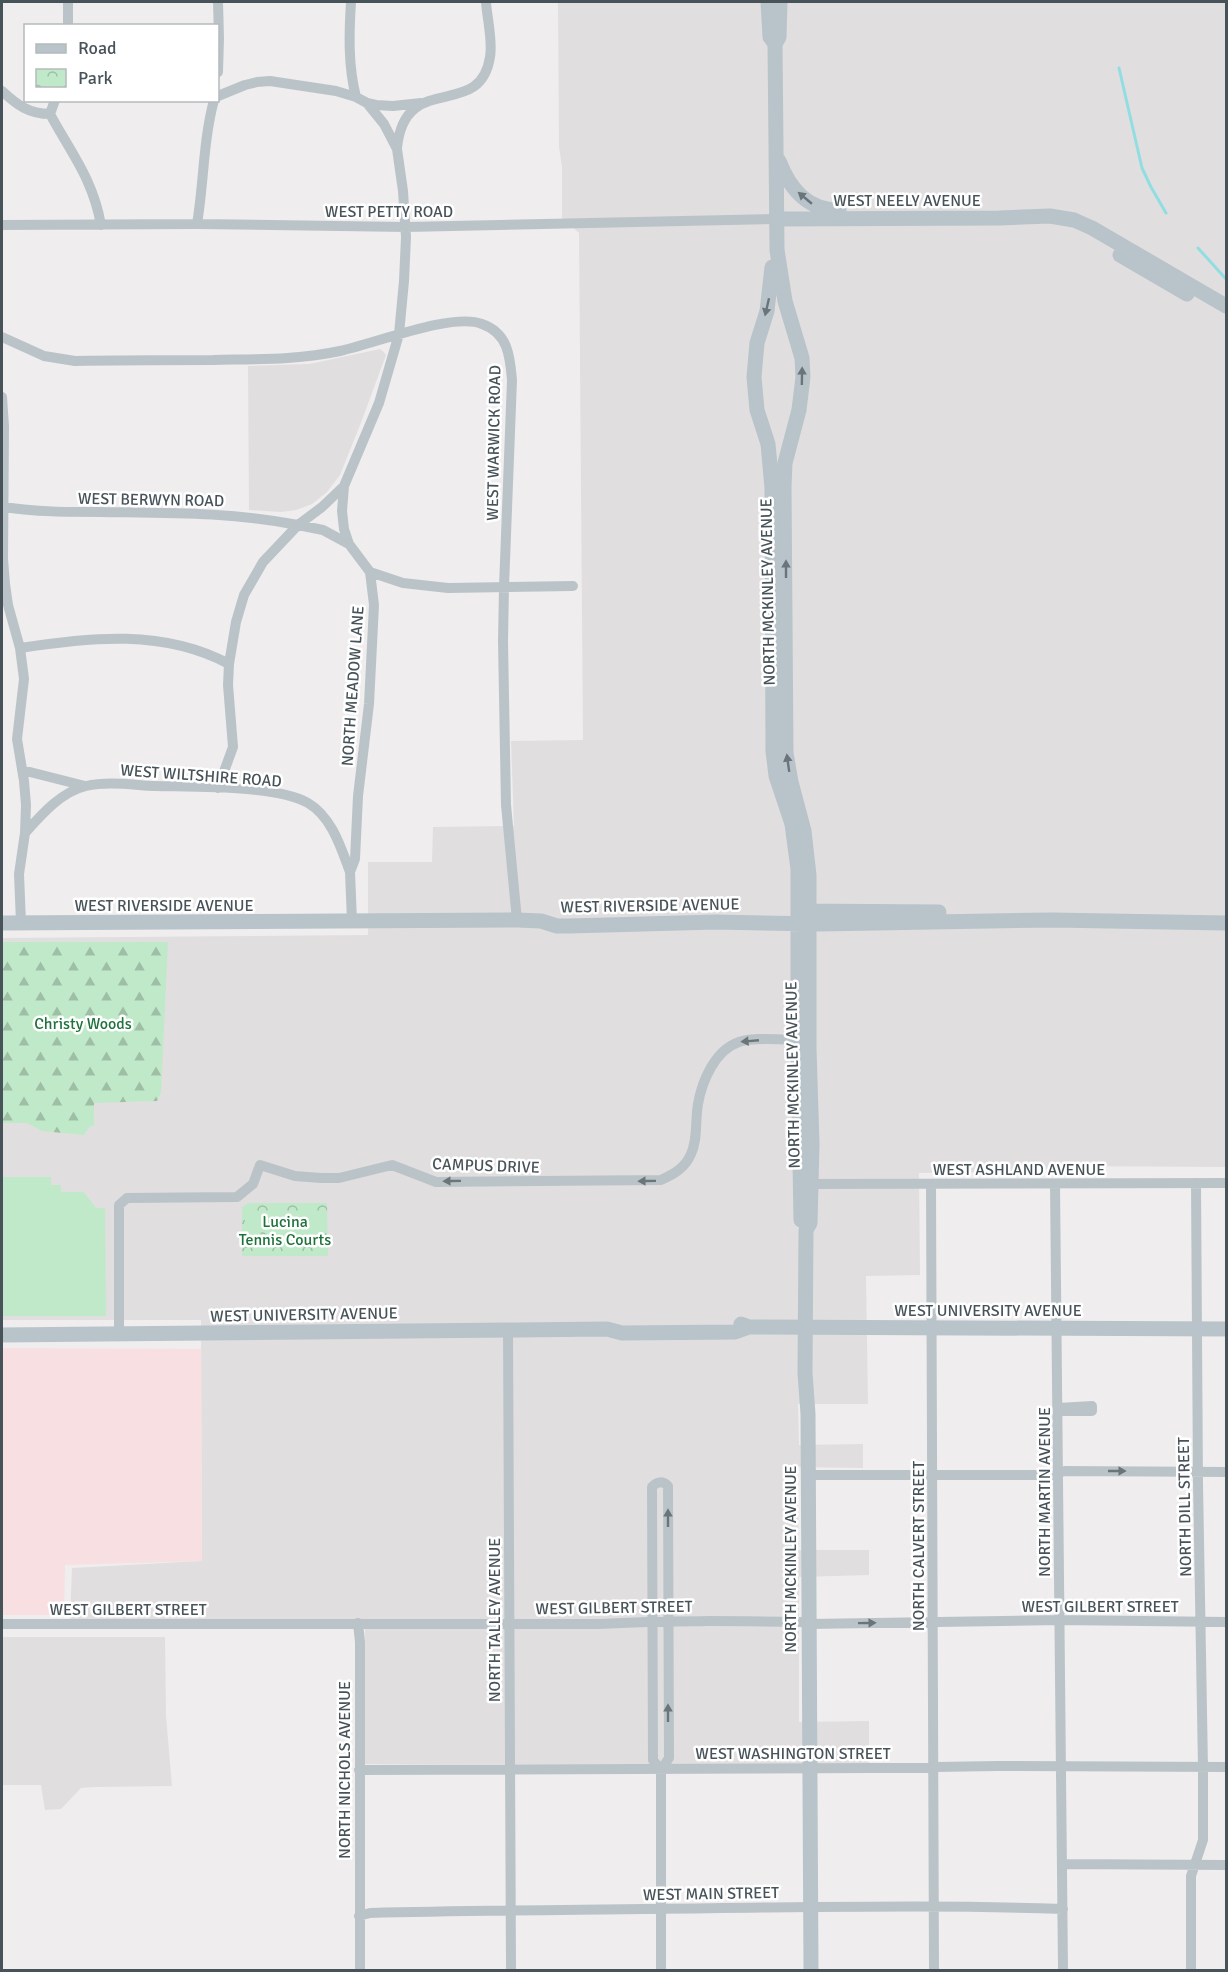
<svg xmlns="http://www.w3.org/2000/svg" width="1228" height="1972" viewBox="0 0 1228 1972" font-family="Signika,sans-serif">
<defs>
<pattern id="forest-firs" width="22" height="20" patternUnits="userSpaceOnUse" patternTransform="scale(1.5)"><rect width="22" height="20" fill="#c0e9c9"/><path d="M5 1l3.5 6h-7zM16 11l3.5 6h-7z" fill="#9ebfa6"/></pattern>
<pattern id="park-crowns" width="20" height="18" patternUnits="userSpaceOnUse" patternTransform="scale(1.5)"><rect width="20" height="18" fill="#c0e9c9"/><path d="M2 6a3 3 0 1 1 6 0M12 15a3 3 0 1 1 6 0" fill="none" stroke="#9ebfa6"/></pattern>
</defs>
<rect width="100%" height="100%" fill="#f0edee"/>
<path fill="#e1dedf" d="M558,2H1226V1167L1066,1166L1030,1172L919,1173L920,1275L866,1276L868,1404H798L799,1445L863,1444V1468L797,1467L799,1550H869V1575L799,1577V1722L869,1721V1765L364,1764L365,1628L70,1620L72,1568L202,1561L201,1320H2V938L368,935V862H432L433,827L514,826L511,741L583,740L579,233L562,218V167L559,147Z
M380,349L383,351L386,355L362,420L340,475L327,492L312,504L296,510L281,512L249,510L248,366L309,364Z
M2,1637H165L166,1716L172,1786L95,1787L81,1788L61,1809L45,1810L41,1785H2Z"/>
<path fill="#f8dfe1" d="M2,1348L201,1349L202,1561L65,1565L64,1615H2Z"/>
<path fill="url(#forest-firs)" d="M2,942H168L161,1093L157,1101L94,1103V1126H90L84,1135L42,1131L27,1123H2Z"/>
<path fill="url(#park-crowns)" d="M249,1203H327L328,1256H242V1207Z"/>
<path fill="#c0e9c9" d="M2,1177H51V1185H61V1192H84L96,1208H105L106,1316H2Z
M245,1213H260L261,1246L245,1247Z
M265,1213H281V1246H266Z
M287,1213H302L303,1246H287Z
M309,1213H325V1246H310Z"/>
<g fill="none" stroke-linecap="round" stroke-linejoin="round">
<path stroke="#91dee2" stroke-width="3" d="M1119,68L1142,168L1151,187L1166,213
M1198,248L1226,279"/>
<path stroke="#bac4c8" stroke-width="10" d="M68,2V26
M351,2C349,33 348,66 356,97
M218,72L219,38L218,2
M2,91C17,105 29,114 50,114
M218,96L245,85L257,82L270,81L336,91L356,97L367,103L376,105L393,106L421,103
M55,100L50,114C71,153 93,179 101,225
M397,148C405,69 480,122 490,57C493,41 487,18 486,2
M197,224C204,182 203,141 214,100
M2,225L197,224L406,227L776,219
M2,337L44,356L75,361C121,360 167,360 213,360C256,359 298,360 340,351C374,344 452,312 482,324C508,333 510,356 512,380L504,587L503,641L506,805L517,920
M2,397L4,426L3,559L5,584L8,605L20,648L24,679L17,739L24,781L26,805L25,833L19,874L21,923
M4,507C36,512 68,512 100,512C167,513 233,512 298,525L322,507L344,486
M370,572L403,583L448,588L573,586
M20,648C90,637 164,629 229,664
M22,770L85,786
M218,788L233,747L228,685L229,664L236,622L244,595L263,562L298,525L323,530L349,544
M25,833C42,814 61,792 86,786C108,781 133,785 155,786C193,787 276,785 308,803C332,817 341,848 350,872
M352,921L350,872L355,859L358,796L369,704L374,605L370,572L349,544L344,529L342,511L344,486L379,403L399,334L404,281L406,237L403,191L397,149L384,124L367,103
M812,1184L1226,1183
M931,1184L934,1970
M1055,1184L1063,1970
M508,1330L511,1970
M119,1335V1205L127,1198L237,1197L253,1184L260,1165L295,1176L321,1178H339L392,1165L436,1182L661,1180C674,1174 685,1168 691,1154C698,1139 695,1120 698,1104C702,1081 715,1050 739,1042C757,1036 784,1041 803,1039
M1058,1408L1092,1406V1411H1058
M808,1475H1051L1065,1471L1226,1472
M358,1623L360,1642V1970
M2,1624H599C667,1620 734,1621 801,1622L809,1624L1060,1620L1226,1622
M359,1770L873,1768L998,1766L1226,1767
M661,1770L653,1760L652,1487C657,1481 663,1481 668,1486L669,1758L661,1770V1970
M1062,1864L1226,1865
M359,1916L370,1913C487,1910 604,1910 721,1908C835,1907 949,1905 1063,1909
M1191,1970V1876L1203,1840V1768L1198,1483L1196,1183"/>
<path stroke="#b8c4ca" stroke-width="15" d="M768,2L770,37L775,44L777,250L785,301L802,358L803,377L799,410L785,463L784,487L786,753L791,782L804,831L809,875V1049L812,1144L810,1223L806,1230L805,1373L808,1414L811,1970
M775,44L779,37L780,2
M779,161C790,189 807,210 839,210
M776,219L999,218L1050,216L1074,220L1092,228L1226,306
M1120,255L1187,294
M772,267L767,311L757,343L754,377L757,410L768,444L772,488L773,751L776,776L792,824L798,869V1049L801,1220
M801,911L939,912
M2,923L517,920L541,921L557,926H569L716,922L818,924L1052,920L1226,923
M741,1324L749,1327L1226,1329
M2,1335L518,1330L607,1329L622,1333L735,1332L749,1327"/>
</g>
<defs><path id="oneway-solid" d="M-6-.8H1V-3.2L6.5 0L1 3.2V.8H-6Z" transform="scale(1.5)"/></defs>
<g fill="#69757a">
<use href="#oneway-solid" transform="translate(805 198) rotate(-140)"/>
<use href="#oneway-solid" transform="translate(767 307) rotate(103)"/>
<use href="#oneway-solid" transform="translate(802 376) rotate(-89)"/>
<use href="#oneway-solid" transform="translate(786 569) rotate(-90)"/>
<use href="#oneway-solid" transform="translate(788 763) rotate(-98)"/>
</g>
<g fill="#6a757a">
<use href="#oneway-solid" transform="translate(750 1041) rotate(175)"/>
<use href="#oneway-solid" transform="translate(452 1181) rotate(179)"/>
<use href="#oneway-solid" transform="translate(647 1181) rotate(179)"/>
<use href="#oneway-solid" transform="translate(1117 1471)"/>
<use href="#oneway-solid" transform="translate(668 1518) rotate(-90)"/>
<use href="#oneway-solid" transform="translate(867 1623) rotate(-1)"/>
<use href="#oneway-solid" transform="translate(668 1713) rotate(-90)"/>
</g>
<g text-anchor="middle" stroke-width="5" stroke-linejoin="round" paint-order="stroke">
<g font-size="16" fill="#475358" stroke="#fff">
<text x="907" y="206">WEST NEELY AVENUE</text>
<text x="389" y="217">WEST PETTY ROAD</text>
<text transform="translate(493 443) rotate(-89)" y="6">WEST WARWICK ROAD</text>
<text transform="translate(151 499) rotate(1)" y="6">WEST BERWYN ROAD</text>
<text transform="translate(767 592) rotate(-91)" y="6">NORTH MCKINLEY AVENUE</text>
<text transform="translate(352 686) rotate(-86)" y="6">NORTH MEADOW LANE</text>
<text transform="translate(201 775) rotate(4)" y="6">WEST WILTSHIRE ROAD</text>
<text x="164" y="911">WEST RIVERSIDE AVENUE</text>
<text transform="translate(650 905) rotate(-1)" y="6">WEST RIVERSIDE AVENUE</text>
<text transform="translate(792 1075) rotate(-91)" y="6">NORTH MCKINLEY AVENUE</text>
<text transform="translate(486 1165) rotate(2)" y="6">CAMPUS DRIVE</text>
<text x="1019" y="1175">WEST ASHLAND AVENUE</text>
<text x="988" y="1316">WEST UNIVERSITY AVENUE</text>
<text transform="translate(304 1314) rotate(-1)" y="6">WEST UNIVERSITY AVENUE</text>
<text transform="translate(1044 1492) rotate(-90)" y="6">NORTH MARTIN AVENUE</text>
<text transform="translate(1184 1507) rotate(-91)" y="6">NORTH DILL STREET</text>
<text transform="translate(918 1546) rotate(-90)" y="6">NORTH CALVERT STREET</text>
<text transform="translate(790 1559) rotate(-90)" y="6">NORTH MCKINLEY AVENUE</text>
<text x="1100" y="1612">WEST GILBERT STREET</text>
<text transform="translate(614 1607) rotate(-1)" y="6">WEST GILBERT STREET</text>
<text x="128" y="1615">WEST GILBERT STREET</text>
<text transform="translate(494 1620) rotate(-90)" y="6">NORTH TALLEY AVENUE</text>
<text x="793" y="1759">WEST WASHINGTON STREET</text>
<text transform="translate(344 1770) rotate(-90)" y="6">NORTH NICHOLS AVENUE</text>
<text transform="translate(711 1893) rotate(-1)" y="6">WEST MAIN STREET</text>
</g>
<g font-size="16" fill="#20723c" stroke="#fff">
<text x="83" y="1029">Christy Woods</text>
<text x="285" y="1227">Lucina<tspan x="285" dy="18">Tennis Courts</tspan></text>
</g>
</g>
<rect width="1228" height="1972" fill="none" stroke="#475358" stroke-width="6"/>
<rect x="24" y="24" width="195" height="78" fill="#ffffff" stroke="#b5babc" stroke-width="1.5"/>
<rect x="36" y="44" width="30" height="9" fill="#b8c4ca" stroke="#b5babc" stroke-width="1.5"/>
<text x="78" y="54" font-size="18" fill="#475358">Road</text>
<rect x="36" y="69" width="30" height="18" fill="url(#park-crowns)" stroke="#b5babc" stroke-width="1.5"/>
<text x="78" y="84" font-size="18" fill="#475358">Park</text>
</svg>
